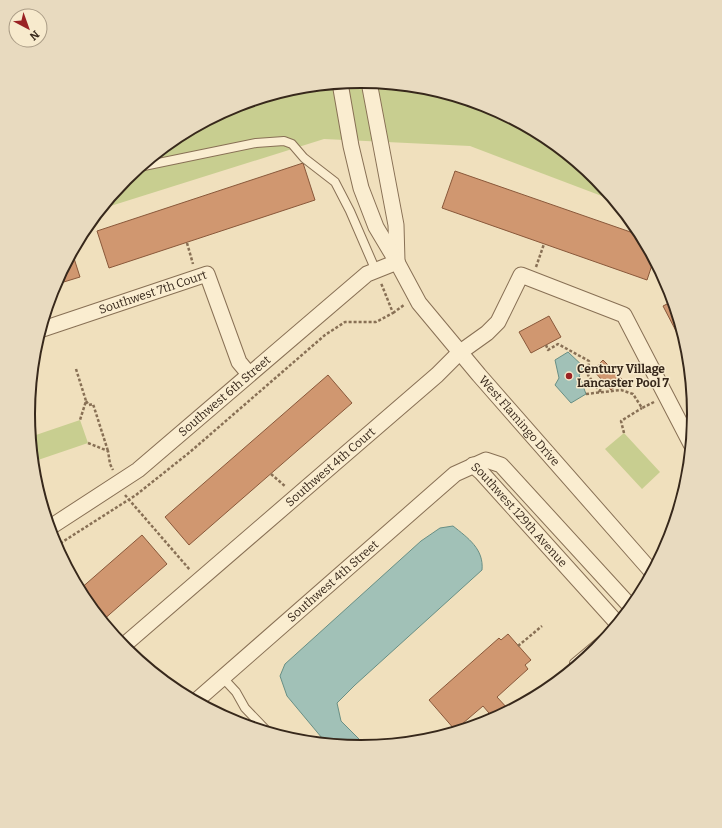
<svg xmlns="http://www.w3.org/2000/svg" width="722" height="828" viewBox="0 0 722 828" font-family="Bitter,serif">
<rect width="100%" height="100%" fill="#f0e0bd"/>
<path fill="#c8ce90" d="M361,81L426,87L489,106L546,137L597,179L615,201L470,146L324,139L101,209L126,178L176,137L234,106L296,87Z
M80,420L88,443L38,460L30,437Z
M624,433L660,472L642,489L605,449Z"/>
<path fill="#a1c1b7" stroke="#688f85" d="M568,352L586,369L579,375L586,394L571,403L555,385L559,378L555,360Z
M453,526C468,538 484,549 482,570L355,685L337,703L341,721L366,746L327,744L287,696L280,676L285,664L421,541L440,528Z"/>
<path fill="#d09770" stroke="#89583a" d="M303,163L315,200L109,268L97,231Z
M455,171L642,236L654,259L647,280L442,208Z
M72,252L80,277L54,285Z
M673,301L688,349V354L663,306Z
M549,316L561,337L531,353L519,332Z
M603,360L623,380L611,390L593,370Z
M328,375L352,403L189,545L165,517Z
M142,535L167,564L102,621L84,599L79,590Z
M508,634L531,660L525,665L528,669L497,697L508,709L494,719L483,706L455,730L429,700L499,638L501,640Z"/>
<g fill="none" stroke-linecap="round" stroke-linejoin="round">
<g stroke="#887055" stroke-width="10">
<path id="service" d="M139,167L256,143L284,141L292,144L304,158L335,182L350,211L376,271
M574,663L611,632
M223,678L236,692L245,708L268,732"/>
</g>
<g stroke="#887055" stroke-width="17">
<g id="minor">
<path d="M369,82L396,225L397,261"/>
<path id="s1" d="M340,83L351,146L361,188L376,227L397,262L419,303L479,375L652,572"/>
<path id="s2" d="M40,330L207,274L239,362L249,374"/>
<path id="s3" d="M473,465L481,472L618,624"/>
<path id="s4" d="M49,528L138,470L367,274L397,262"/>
<path id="s5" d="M123,646L437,375L459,353L487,333L498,322L521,275L624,315L691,444"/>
<path id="s6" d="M196,701L455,474L486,460L501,465L631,607"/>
</g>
</g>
<path stroke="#887055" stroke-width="2.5" stroke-dasharray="3 2" stroke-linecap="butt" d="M187,243L193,264
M536,267L544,244
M393,313L404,305
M546,345L548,350L558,344L589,361L588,375L600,392
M76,369L86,401L80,420
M600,392L601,379
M586,394L621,390L633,394L642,408L654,402
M86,401L89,405L93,404L108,451
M624,433L621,421L642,408
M88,443L108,451L110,464L113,470
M271,474L286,487
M125,495L190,570
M56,546L136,495L190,452L325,335L345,322H376L393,313L381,283
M518,646L542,626"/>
<use href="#service" stroke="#faedd0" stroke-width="8"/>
<use href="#minor" stroke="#faedd0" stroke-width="15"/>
</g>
<circle fill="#9a2224" stroke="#f7eacd" stroke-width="1.5" cx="569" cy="376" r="4"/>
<g text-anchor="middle" stroke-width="3" stroke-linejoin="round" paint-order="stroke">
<g font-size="12" fill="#37281b" stroke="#f7eacd">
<text dy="4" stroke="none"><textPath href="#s2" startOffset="119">Southwest 7th Court</textPath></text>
<text dy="4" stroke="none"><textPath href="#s4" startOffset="220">Southwest 6th Street</textPath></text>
<text dy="4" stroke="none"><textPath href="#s1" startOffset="391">West Flamingo Drive</textPath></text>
<text dy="4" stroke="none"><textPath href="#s5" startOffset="274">Southwest 4th Court</textPath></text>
<text dy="4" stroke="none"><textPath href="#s3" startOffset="68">Southwest 129th Avenue</textPath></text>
<text dy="4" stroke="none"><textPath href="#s6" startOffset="182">Southwest 4th Street</textPath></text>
</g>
<g font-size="12" font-weight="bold" fill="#37281b" stroke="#f7eacd" text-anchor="start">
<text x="577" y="373">Century Village<tspan x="577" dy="14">Lancaster Pool 7</tspan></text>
</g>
</g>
<path d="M0 0H722V828H0ZM35 414a326 326 0 1 1 652 0a326 326 0 1 1-652 0Z" fill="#e8dabf" fill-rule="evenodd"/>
<path fill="none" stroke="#37281b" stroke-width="2" d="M35 414a326 326 0 1 1 652 0a326 326 0 1 1-652 0Z"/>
<g transform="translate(28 28) rotate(139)"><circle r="19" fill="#f7eacd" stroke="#aa9c86"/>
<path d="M0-3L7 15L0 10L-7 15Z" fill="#9a2224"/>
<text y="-6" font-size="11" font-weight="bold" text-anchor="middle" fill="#37281b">N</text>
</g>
</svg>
